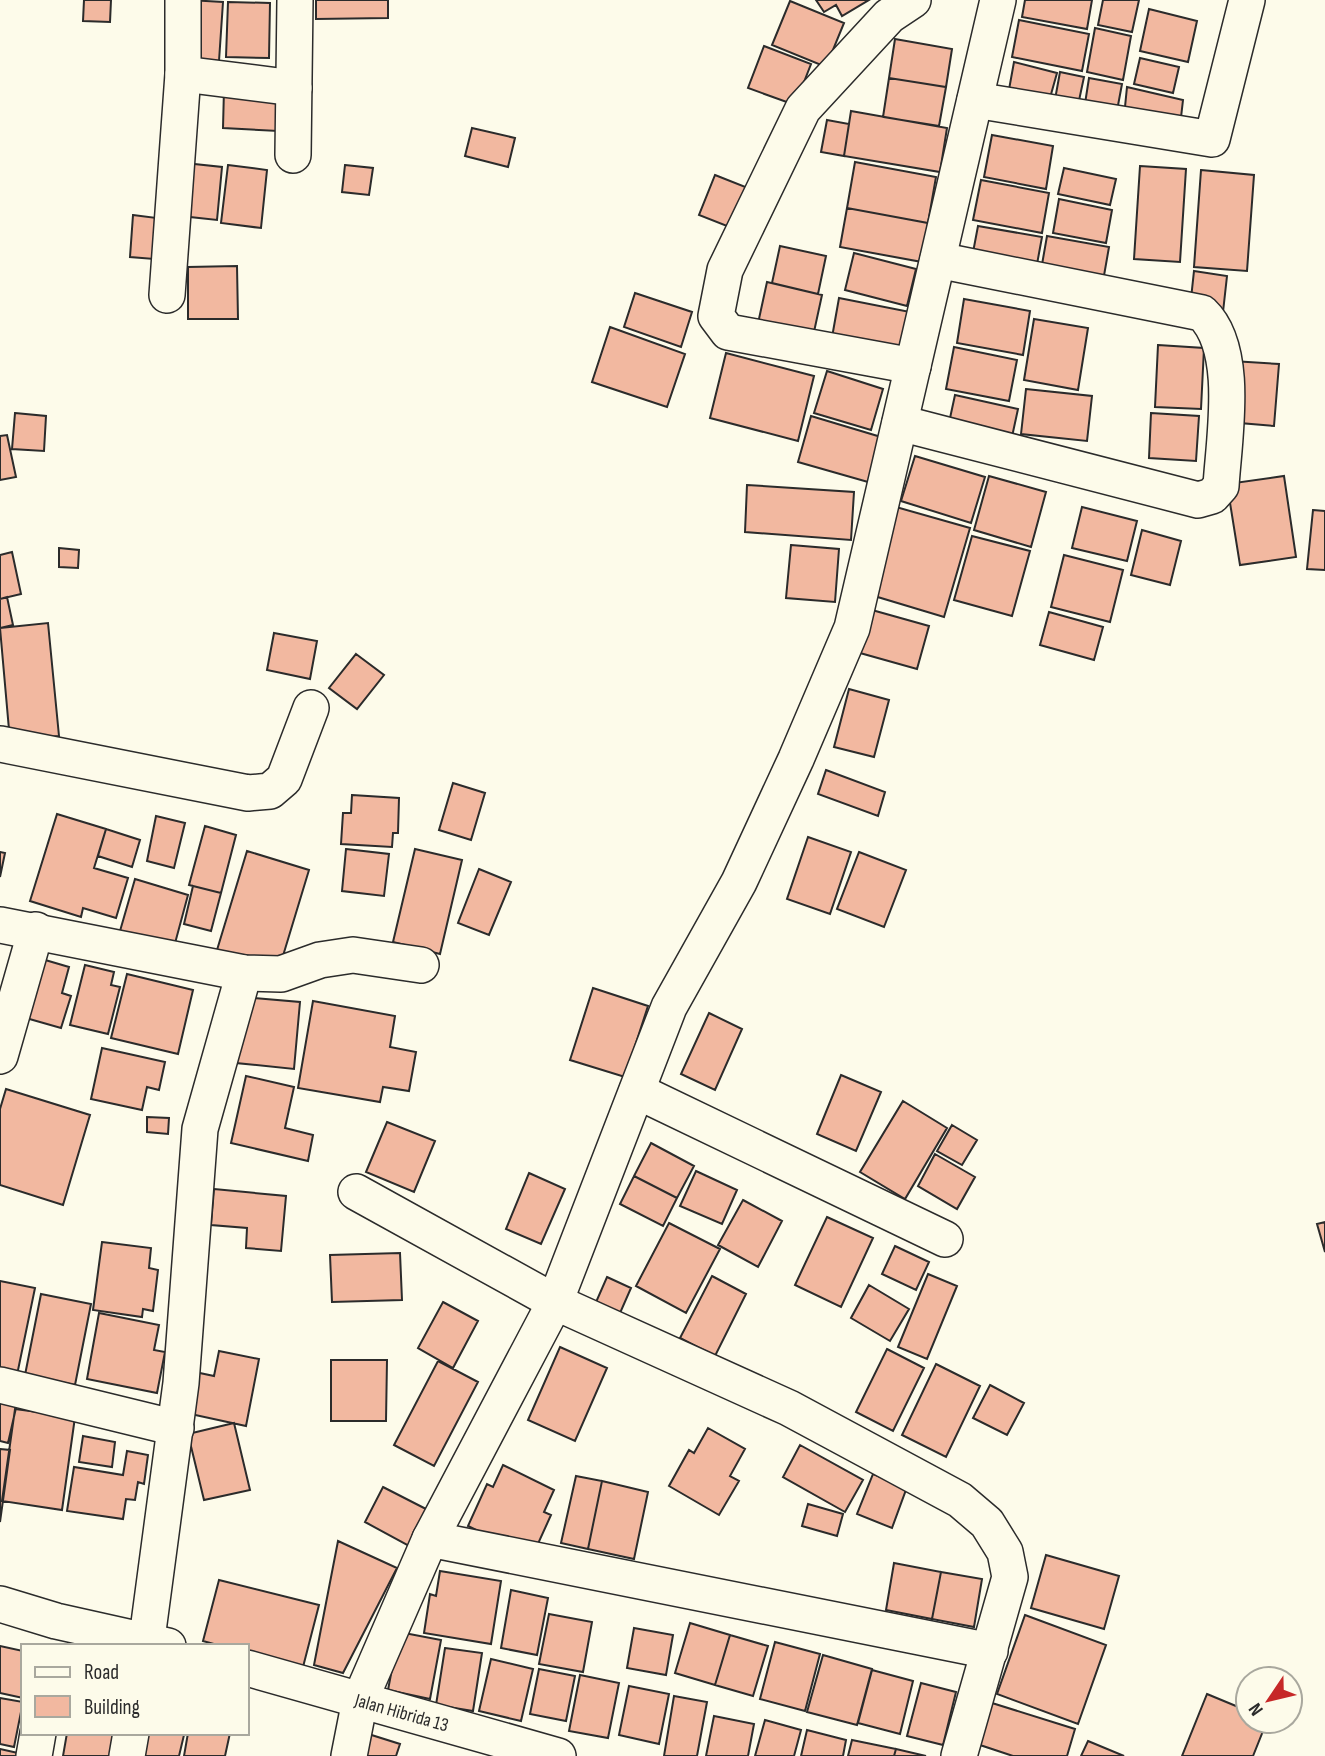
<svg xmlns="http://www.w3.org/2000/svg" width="1325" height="1756" viewBox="0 0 1325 1756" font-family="'Sofia Sans Condensed',sans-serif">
<rect width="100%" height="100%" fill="#fdfbea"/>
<path fill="#f2b8a0" stroke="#2b2b2b" stroke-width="2" d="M84,0H111L110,22L83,21Z
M189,0L223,2L219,61L186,59Z
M316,0H388V18L316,19Z
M816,0H869L842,16L836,5L824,12Z
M1025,0H1092L1087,29L1022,17Z
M1103,0H1139L1132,32L1098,25Z
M790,1L844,23L826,67L772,45Z
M228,2L270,3L269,58L226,57Z
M1149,9L1197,21L1188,62L1140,51Z
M1019,20L1089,34L1082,71L1012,57Z
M1095,28L1131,36L1123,80L1087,72Z
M895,39L952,49L946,87L889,78Z
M764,46L811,64L795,105L748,88Z
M1140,58L1179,67L1173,93L1134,84Z
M1014,62L1057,73L1048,105L1008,95Z
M1060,72L1084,77L1077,110L1054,105Z
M889,78L946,87L939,126L883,117Z
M1089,78L1122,84L1116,116L1084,110Z
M1127,87L1183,100L1180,126L1124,117Z
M224,89L280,92L278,131L223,128Z
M851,111L947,128L940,172L844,156Z
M827,120L849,124L844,156L821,152Z
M472,128L515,138L508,167L465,156Z
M992,135L1053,146L1046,189L984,177Z
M855,162L936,177L928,223L847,208Z
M185,163L222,167L217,220L181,216Z
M228,165L267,170L261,228L221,223Z
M345,165L373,168L369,195L342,192Z
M1140,166L1186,169L1180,262L1134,259Z
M1064,168L1116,179L1110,205L1058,194Z
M1201,170L1254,175L1247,271L1194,267Z
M715,175L748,188L732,228L699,215Z
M981,180L1049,193L1042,233L973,220Z
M1059,199L1112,210L1106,243L1053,233Z
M847,208L928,223L922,262L840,247Z
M133,215L157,218L154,259L130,257Z
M978,226L1042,237L1035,275L971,263Z
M1047,236L1109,247L1102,287L1040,276Z
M780,246L826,256L818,294L772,283Z
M854,253L916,269L907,306L845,290Z
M237,266L238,319H188V267Z
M1194,271L1227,276L1223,312L1190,308Z
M767,282L822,295L812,341L757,328Z
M635,293L692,312L681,347L624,327Z
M839,298L910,312L902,356L831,343Z
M964,299L1030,311L1023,355L957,343Z
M1034,319L1088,328L1078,390L1024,380Z
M610,327L685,354L667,407L592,382Z
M1158,345L1204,348L1201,409L1155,407Z
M954,347L1017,360L1009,401L946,389Z
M726,353L814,376L798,441L710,418Z
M1232,361L1279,364L1274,426L1228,422Z
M827,371L883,389L871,430L814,413Z
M1026,389L1092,396L1087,441L1021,434Z
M955,395L1018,409L1010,446L947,432Z
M15,413L46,416L44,451L12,449Z
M1151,413L1199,416L1196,461L1149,458Z
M811,416L881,437L868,482L798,462Z
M7,435L16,477L0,480V436Z
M915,456L985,477L971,523L901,501Z
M989,476L1046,492L1031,547L974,530Z
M1284,476L1296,557L1240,565L1227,484Z
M747,485L854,492L851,540L745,532Z
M896,507L970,528L944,617L871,595Z
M1082,507L1137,521L1127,561L1072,548Z
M1313,510L1325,511V570L1307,569Z
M1142,530L1181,541L1170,585L1131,575Z
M972,536L1030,551L1012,616L954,600Z
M791,545L839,549L835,602L786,598Z
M59,548L79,550L78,568L59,567Z
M12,552L21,594L0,599V555Z
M1064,555L1123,570L1110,622L1051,607Z
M7,597L13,625L0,628V599Z
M872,610L929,626L917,669L860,653Z
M1049,612L1103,627L1094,660L1040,645Z
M48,623L59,736L10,741L0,628Z
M274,633L317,641L310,679L267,670Z
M356,654L384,675L357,709L329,688Z
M849,689L889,700L874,757L834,747Z
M826,770L885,792L878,816L818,794Z
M453,783L485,793L471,840L439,830Z
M352,795L399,798L398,833H393L392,847L341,844L343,813H351Z
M57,814L106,829L94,868L128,878L116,918L83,908L81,917L30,901Z
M156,816L185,823L174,868L147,861Z
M205,826L236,835L221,893L189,885Z
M106,829L140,840L132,867L98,856Z
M808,837L851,852L830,914L787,899Z
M346,849L389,854L384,896L342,891Z
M415,849L462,860L440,954L393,942Z
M247,851L309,870L279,969L217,950Z
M0,852L5,853L0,877Z
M859,852L906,870L884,927L837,909Z
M479,869L511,882L489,935L458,923Z
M135,879L188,895L174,947L120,931Z
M193,886L221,893L211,931L184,924Z
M35,957L69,967L62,993L71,996L61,1028L19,1016Z
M85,965L114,972L111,985L120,987L108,1034L70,1025Z
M127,974L193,990L178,1054L111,1038Z
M593,988L648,1006L625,1077L570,1060Z
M241,997L300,1002L294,1069L236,1063Z
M313,1001L395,1016L390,1047L416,1052L409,1091L383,1087L380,1102L298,1088Z
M709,1013L742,1029L715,1090L681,1074Z
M102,1048L165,1062L159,1090L147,1087L142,1110L91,1099Z
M841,1075L881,1092L856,1151L817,1134Z
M246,1076L294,1087L285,1128L313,1135L308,1161L231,1143Z
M6,1089L90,1115L63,1205L0,1185V1109Z
M903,1101L947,1128L905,1199L860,1172Z
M147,1117L169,1118L168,1134L147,1132Z
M387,1122L435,1141L414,1192L366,1172Z
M952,1125L977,1140L962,1165L937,1151Z
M651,1143L694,1166L677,1198L634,1176Z
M935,1154L975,1177L957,1209L918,1186Z
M696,1171L737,1190L722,1224L680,1206Z
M529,1173L565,1189L541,1244L506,1229Z
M634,1176L677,1198L663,1226L620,1204Z
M214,1189L286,1196L281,1251L246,1248L247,1228L211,1225Z
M743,1200L782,1221L758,1267L718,1245Z
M827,1217L873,1238L841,1307L795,1285Z
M1325,1222V1252L1317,1224Z
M669,1223L720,1249L686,1313L636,1286Z
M102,1242L151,1248L149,1268L158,1270L153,1311L143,1309L142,1317L93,1310Z
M895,1246L929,1262L916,1290L882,1274Z
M400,1253L402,1300L332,1302L330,1255Z
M928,1274L957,1286L927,1359L898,1347Z
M712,1276L746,1294L715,1356L680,1338Z
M607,1277L631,1288L617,1320L593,1309Z
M0,1281L35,1288L17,1375L0,1371Z
M869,1285L909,1309L890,1341L851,1318Z
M41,1294L91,1304L75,1385L25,1375Z
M443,1302L478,1321L453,1368L418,1348Z
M99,1313L159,1325L154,1350L165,1352L157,1393L87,1379Z
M560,1347L607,1368L575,1441L528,1420Z
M887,1349L924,1368L893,1431L856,1412Z
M219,1351L259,1359L246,1426L186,1413L195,1372L214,1376Z
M331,1360H387L386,1421H331Z
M438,1361L478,1382L434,1466L394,1445Z
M936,1364L980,1386L946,1457L902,1435Z
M990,1385L1024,1403L1007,1435L973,1418Z
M0,1395L18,1399L8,1443L0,1441Z
M15,1409L75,1417L62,1510L2,1501Z
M234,1423L250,1490L204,1500L188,1434Z
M708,1428L745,1449L730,1476L739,1481L719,1515L669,1486L689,1450L694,1453Z
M83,1436L115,1442L112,1467L79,1462Z
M800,1445L863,1480L845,1512L783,1477Z
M0,1449L10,1450L0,1522Z
M127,1451L148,1455L144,1484L138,1482L135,1500L126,1499L123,1519L67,1511L74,1467L123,1475Z
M503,1465L554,1490L544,1512L551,1515L532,1557L468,1526L487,1484L493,1487Z
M873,1474L907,1487L892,1528L857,1514Z
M576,1476L602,1481L588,1549L561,1543Z
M602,1481L648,1492L634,1559L588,1549Z
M383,1487L428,1510L409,1546L365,1522Z
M808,1504L843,1514L837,1536L802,1526Z
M338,1541L397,1568L343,1673L314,1665Z
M1046,1555L1119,1576L1104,1629L1031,1608Z
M894,1563L941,1572L932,1619L886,1610Z
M440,1571L501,1581L491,1644L424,1633L430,1594L436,1596Z
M941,1572L982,1579L974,1627L932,1619Z
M219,1580L319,1605L303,1667L247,1652V1646H221L203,1641Z
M511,1590L548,1598L537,1655L501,1648Z
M549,1614L592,1622L583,1672L539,1664Z
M1025,1615L1106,1645L1078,1724L997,1694Z
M690,1623L730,1635L715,1685L675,1673Z
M634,1628L673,1635L666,1675L627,1668Z
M399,1632L441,1640L430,1699L388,1690Z
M730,1635L768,1646L753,1696L715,1685Z
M775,1642L820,1654L805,1711L760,1699Z
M0,1646L23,1651V1698L0,1693Z
M445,1648L482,1653L473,1711L436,1705Z
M823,1655L872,1669L857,1725L807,1712Z
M491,1659L533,1669L521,1721L479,1711Z
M539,1669L575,1676L566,1721L530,1714Z
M872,1670L913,1681L900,1734L858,1723Z
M580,1675L619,1683L608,1738L569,1731Z
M921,1683L956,1692L943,1745L907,1736Z
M629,1686L669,1694L659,1744L619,1735Z
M1207,1694L1248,1711V1721H1267L1253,1756H1182Z
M674,1696L707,1702L697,1756H664Z
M0,1698L23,1702L14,1747L0,1744Z
M992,1703L1075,1729L1067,1756H1013L980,1745Z
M714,1716L754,1724L748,1756H706Z
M765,1720L801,1730L794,1756H755Z
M807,1730L846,1740L843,1756H801Z
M362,1732L400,1744L396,1756H354Z
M67,1733H118L114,1756H63Z
M148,1733L184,1735L179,1756H143Z
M188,1733H230L225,1756H184Z
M852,1740L896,1749L894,1756H848Z
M1088,1741L1124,1756H1081Z
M0,1749L18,1753L17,1756H0Z
M896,1749L926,1756H894Z"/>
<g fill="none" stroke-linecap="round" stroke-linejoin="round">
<g stroke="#2b2b2b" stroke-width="38">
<g id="minor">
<path d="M183,74L294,88"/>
<path d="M975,100L1212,139L1247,0"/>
<path d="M293,155L295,0"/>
<path d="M167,295L183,74V0"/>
<path d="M913,366L728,332L716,316L725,270L803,109L889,16L913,0"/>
<path d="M900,423L1198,500L1212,496L1221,486C1224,437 1240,349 1202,313L938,260"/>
<path d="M0,744L248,793L270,791L284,779L311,708"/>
<path d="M0,925L244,973L281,974L320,960L353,955L421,965"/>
<path d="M0,1056L36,930"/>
<path d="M637,1091L945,1239"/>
<path d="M356,1192L555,1302L789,1408L960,1500L987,1523L1005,1552L1010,1577L959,1756"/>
<path d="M0,1385L176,1428"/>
<path d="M430,1539L990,1651"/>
<path d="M0,1604L56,1621L168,1646"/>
<path d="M146,1646L181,1383L200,1129L244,973"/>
<path id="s1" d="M247,1668L558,1756"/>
<path d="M34,1756L38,1733"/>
<path d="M127,1756L131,1733"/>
<path d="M349,1756L360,1700L430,1539L555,1302L669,1007L739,882L796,759L852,628L998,0"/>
</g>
</g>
<use href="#minor" stroke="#fdfbea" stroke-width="35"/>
</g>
<g text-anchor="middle" stroke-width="5" stroke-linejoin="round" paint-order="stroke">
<g font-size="19" fill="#2b2b2b" stroke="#fdfbea">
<text dy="7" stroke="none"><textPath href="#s1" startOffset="161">Jalan Hibrida 13</textPath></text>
</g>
</g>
<rect x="21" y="1644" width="228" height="91" fill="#fdfbea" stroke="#a9a89e" stroke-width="2"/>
<rect x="35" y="1667" width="35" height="10" fill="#fdfbea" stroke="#a9a89e" stroke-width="2"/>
<text x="84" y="1679" font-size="21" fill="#2b2b2b">Road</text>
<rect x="35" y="1696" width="35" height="21" fill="#f2b8a0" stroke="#a9a89e" stroke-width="2"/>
<text x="84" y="1714" font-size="21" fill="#2b2b2b">Building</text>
<g transform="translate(1269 1700) rotate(235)"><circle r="33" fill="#fdfbea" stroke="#a9a89e" stroke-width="2"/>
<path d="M0-5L12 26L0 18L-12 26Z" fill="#c62828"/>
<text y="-10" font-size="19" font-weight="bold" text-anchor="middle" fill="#2b2b2b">N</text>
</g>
</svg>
